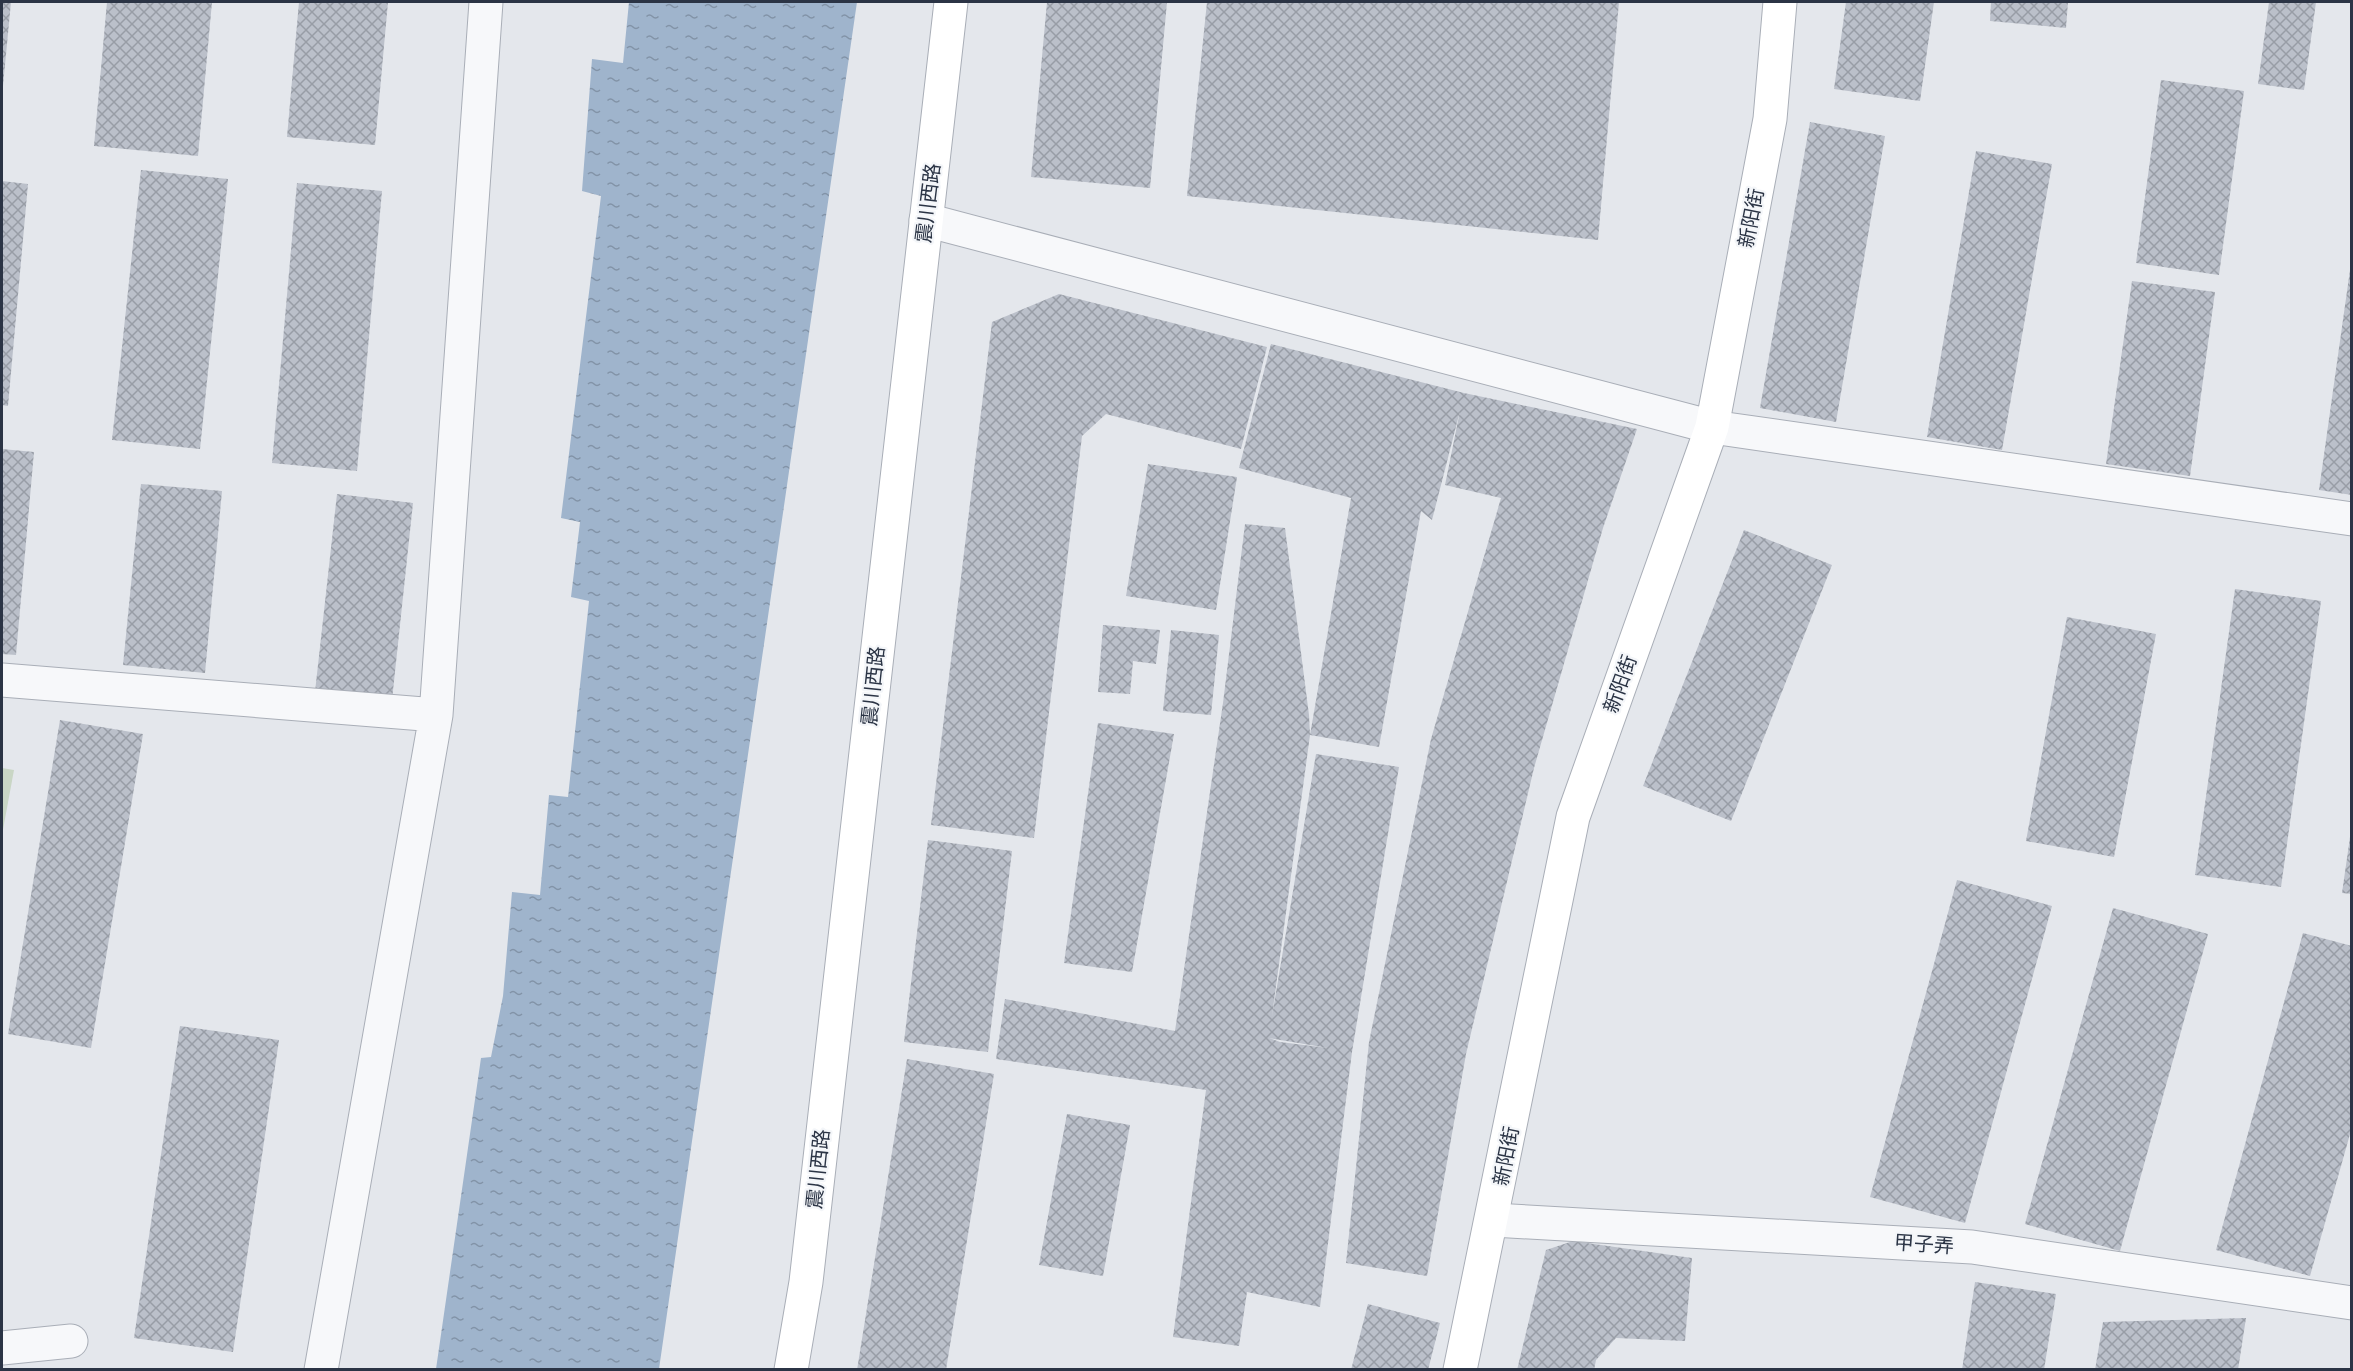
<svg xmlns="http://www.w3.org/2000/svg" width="2353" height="1371" viewBox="0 0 2353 1371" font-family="Cabin,'Noto Sans SC',sans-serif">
<defs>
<pattern id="water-ripples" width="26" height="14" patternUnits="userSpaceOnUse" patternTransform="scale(1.5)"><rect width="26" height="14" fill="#9fb4cc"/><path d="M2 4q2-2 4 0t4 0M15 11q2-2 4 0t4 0" fill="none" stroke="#8293a7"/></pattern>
<pattern id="building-cross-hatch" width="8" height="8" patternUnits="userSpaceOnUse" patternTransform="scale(1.5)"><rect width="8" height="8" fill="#bbc0ca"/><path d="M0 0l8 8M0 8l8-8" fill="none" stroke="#989da6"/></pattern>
</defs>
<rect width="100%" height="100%" fill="#e4e7ec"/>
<path fill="#c9d6c5" d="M2,768L14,770L2,835Z"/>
<path fill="url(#water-ripples)" d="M629,2H857L659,1369H436L481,1058L491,1057L503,996L512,892L540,895L549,795L568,797L589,601L571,597L580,522L561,518L601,196L582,191L592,59L623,63Z"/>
<path fill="url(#building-cross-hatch)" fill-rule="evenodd" d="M2,2H11L3,86H2Z
M107,2H212L198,156L94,146Z
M299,2H388L375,145L287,137Z
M1047,2H1167L1150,188L1031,177Z
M1207,2H1619L1598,240L1187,196Z
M1846,2H1934L1920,101L1834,89Z
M1991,2H2068L2066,28L1990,21Z
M2269,2H2316L2304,90L2258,84Z
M2161,80L2244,91L2219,275L2136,263Z
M1810,122L1885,136L1836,422L1760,408Z
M1976,151L2052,164L2002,450L1927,437Z
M141,170L228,179L200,449L112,440Z
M2,181L28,184L8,406L2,405Z
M297,183L382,191L357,471L272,463Z
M2350,270H2352V495L2319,490Z
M2132,281L2215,292L2190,476L2106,464Z
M1059,294L1267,347L1241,449L1106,414L1082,436L1034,838L931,825L992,322Z
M1271,344L1464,393L1637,429L1603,528L1534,768L1466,1054L1427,1276L1346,1263L1369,1042L1431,739L1501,498L1445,485L1460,411L1432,520L1421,511L1379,747L1310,735L1351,498L1239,468Z
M2,449L34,452L16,655L2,654Z
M1148,464L1237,477L1216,610L1126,596Z
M141,484L222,491L205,673L123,665Z
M337,494L413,503L392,700L315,692Z
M1245,524L1285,528L1309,715L1310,735L1272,1016L1316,754L1399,767L1352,1052L1320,1307L1247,1292L1239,1346L1173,1337L1206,1090L996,1059L1005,999L1175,1031L1223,703ZM1269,1038L1328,1048L1280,1042Z
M1744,530L1832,565L1731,821L1643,786Z
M2235,589L2321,601L2281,887L2195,875Z
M2067,617L2156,634L2114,857L2026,841Z
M1103,625L1160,630L1156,664L1133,661L1130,694L1098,692Z
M1171,630L1219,635L1211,715L1163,711Z
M60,720L143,734L91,1048L8,1034Z
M1098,723L1174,734L1132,972L1064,963Z
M2350,837H2352V894L2342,893Z
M928,840L1012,851L988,1052L904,1042Z
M1957,880L2052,906L1965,1223L1870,1197Z
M2113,908L2208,934L2120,1251L2025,1224Z
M2303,933L2352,946V1127L2310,1276L2216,1250Z
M180,1026L279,1040L233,1352L134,1338Z
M907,1059L994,1074L946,1370H857Z
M1067,1114L1130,1125L1103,1276L1039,1265Z
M1573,1241L1692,1258L1685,1341L1616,1338L1596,1360L1594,1370H1517L1546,1250Z
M1975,1282L2056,1294L2044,1370H1962Z
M1368,1304L1440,1323L1428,1370H1351Z
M2246,1318L2238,1370H2095L2103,1322Z"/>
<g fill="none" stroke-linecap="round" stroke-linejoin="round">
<g stroke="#a9aeb7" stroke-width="35">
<path id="street" d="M926,220L1712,427L2352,519
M2,680L436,715
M1493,1220L1972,1247L2352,1303
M2,1348L71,1341
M321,1370L436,715L486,2"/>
</g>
<g stroke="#a9aeb7" stroke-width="35">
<path id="secondary" d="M791,1370L806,1282L951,2
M1460,1370L1573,817L1712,427L1770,119L1780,2"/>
</g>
<use href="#street" stroke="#f7f8fa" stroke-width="33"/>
<use href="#secondary" stroke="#fff" stroke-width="33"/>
</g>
<g text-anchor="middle" stroke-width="4.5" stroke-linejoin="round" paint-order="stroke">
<g font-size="20" fill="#2b3445" stroke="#f4f6f9">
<text transform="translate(928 203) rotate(-83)" y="7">震川西路</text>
<text transform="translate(1751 218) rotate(-79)" y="7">新阳街</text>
<text transform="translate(1620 684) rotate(-70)" y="7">新阳街</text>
<text transform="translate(873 686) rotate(-84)" y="7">震川西路</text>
<text transform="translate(1506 1156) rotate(-79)" y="7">新阳街</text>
<text transform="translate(818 1169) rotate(-84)" y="7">震川西路</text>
<text transform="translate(1924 1244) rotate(4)" y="7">甲子弄</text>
</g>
</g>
<rect width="2353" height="1371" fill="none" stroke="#2b3445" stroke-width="6"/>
</svg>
